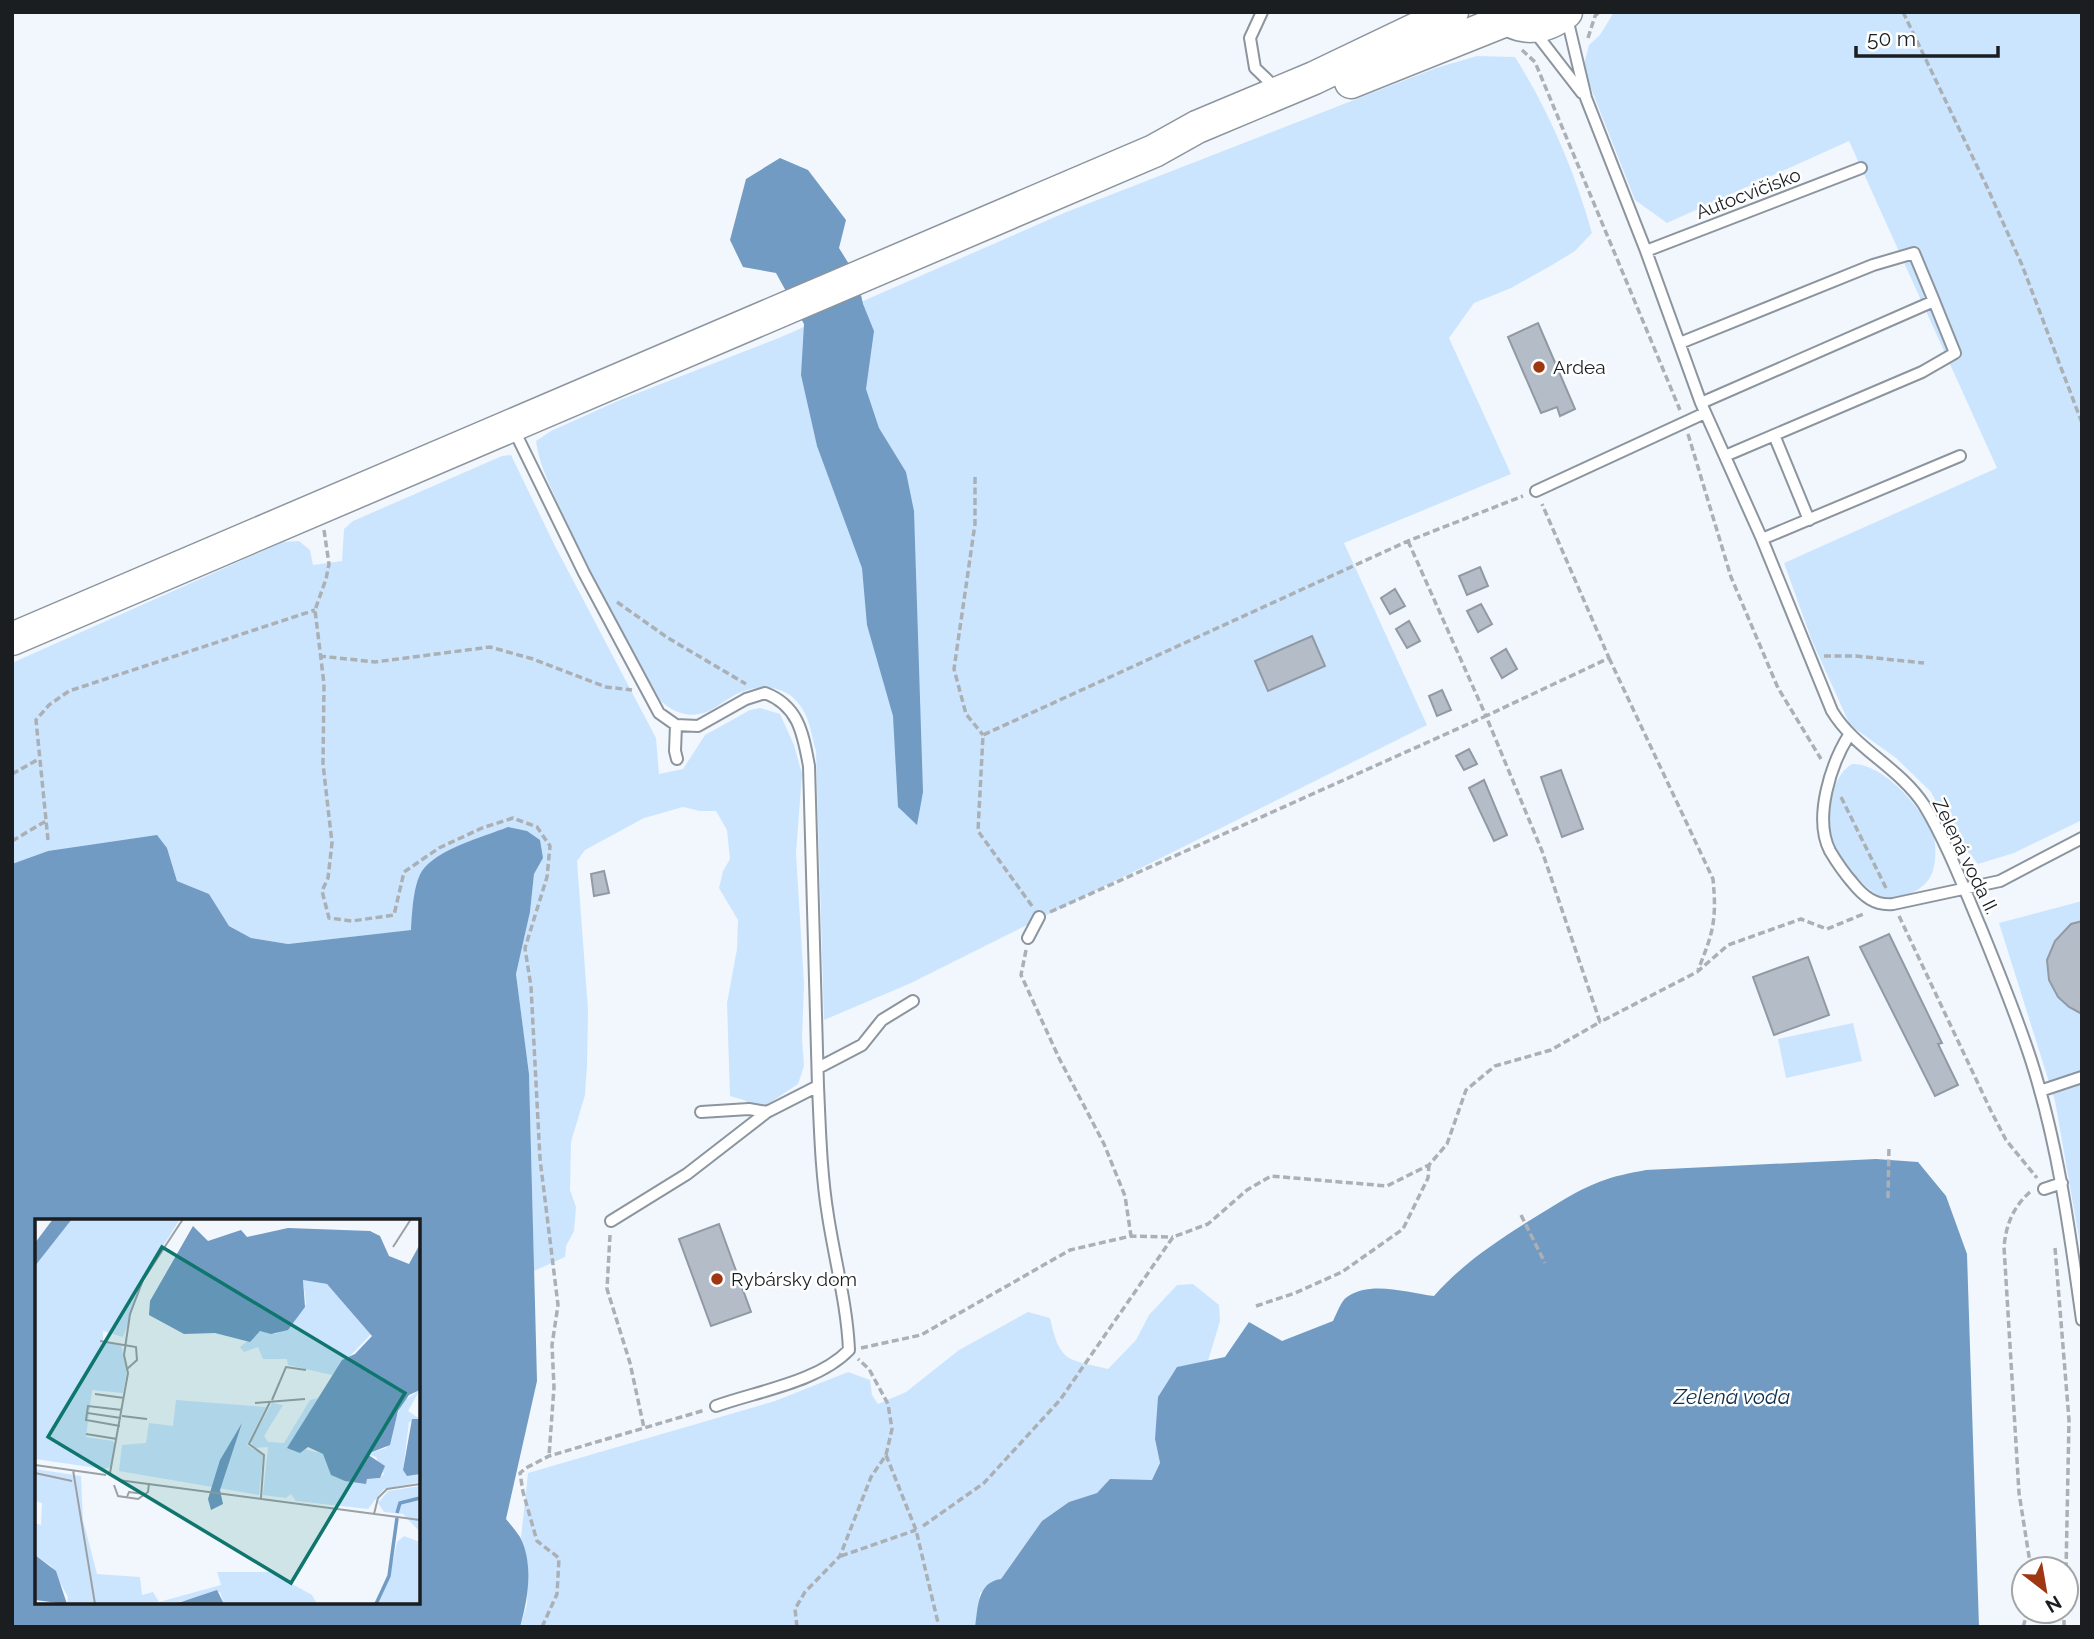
<svg xmlns="http://www.w3.org/2000/svg" width="2094" height="1639" viewBox="0 0 2094 1639" font-family="Raleway,sans-serif">
<rect width="100%" height="100%" fill="#f1f7fd"/>
<path fill="#cce5fe" d="M1614,12H2082V820L2014,853L1978,864L1954,835L1931,792L1896,758L1850,725L1812,641L1784,563L1997,468L1849,141L1667,223L1635,200L1583,68L1589,45L1600,35Z
M1477,56L1515,57C1549,111 1575,172 1592,233L1575,251L1552,265L1511,288L1474,303L1449,338L1511,474L1344,543L1427,725L911,983L824,1020L816,751C812,738 810,721 803,710C788,683 757,683 733,696C722,702 712,712 699,714C685,717 669,710 660,700C626,638 591,576 562,512C552,489 539,466 536,441L551,431L620,400L781,337L1064,213L1436,68Z
M511,455L555,546L656,738L659,774L683,769L705,735L750,710L760,708L780,714L794,745L802,774L796,853L804,984L802,1039L804,1066L798,1084L759,1110L744,1100L730,1096L727,1003L737,949L738,920L719,888L723,871L730,859L727,830L716,811H700L683,807L644,818L585,850L577,861L588,1010L587,1065L585,1095L571,1142L570,1190L576,1207L574,1231L566,1246L565,1257L534,1271L529,1074L516,974L530,912L534,874L543,858L412,910V930L288,944L251,938L229,926L209,894L177,881L167,848L48,851L12,864V663L283,542L299,541L310,550L313,565L342,561L344,529L353,521L502,456Z
M1852,764C1883,763 1922,808 1933,834C1936,842 1936,858 1934,866C1932,879 1923,888 1911,893C1904,897 1894,900 1886,898C1867,895 1835,854 1831,836C1827,814 1831,776 1852,764Z
M2082,901V1255L2055,1101L1999,923Z
M1853,1023L1862,1061L1786,1078L1778,1039Z
M1193,1284L1219,1305L1220,1321L1208,1361L1177,1368L1155,1439L1160,1463L1152,1481L1110,1479L1097,1493L1069,1502L1042,1521L1001,1579L980,1593L975,1627H520L527,1604L528,1564L521,1538L528,1473L775,1401L848,1372L870,1380L872,1395L878,1404L906,1392L959,1350L1028,1312L1050,1318C1060,1363 1067,1359 1108,1369L1136,1340L1149,1315L1177,1285Z"/>
<path fill="#719bc3" fill-rule="evenodd" d="M780,158L808,170L846,220L839,248L857,277L863,304L874,331L866,389L879,428L906,472L914,511L923,792L917,825L898,807L893,716L867,625L862,568L817,446L801,375L804,324L776,273L743,267L730,240L746,179Z
M508,827L527,831L540,840L543,858L534,874L530,912L516,974L529,1074L537,1381L506,1519C511,1525 516,1531 520,1537C534,1564 528,1599 520,1627H12V864L48,851L157,835L167,848L177,881L209,894L229,926L251,938L288,944L411,930C412,914 413,885 422,871C437,849 483,837 508,827ZM37,1221H418V1602H37Z
M1876,1159L1918,1162L1946,1196L1967,1254L1979,1627H975C978,1608 977,1582 1001,1579L1042,1521L1069,1502L1097,1493L1110,1479L1152,1480L1160,1463L1155,1439L1158,1397L1177,1367L1225,1357L1249,1322L1282,1341L1333,1321C1337,1313 1341,1301 1347,1297C1371,1280 1408,1293 1434,1296C1462,1264 1496,1242 1532,1219C1554,1206 1575,1191 1599,1182C1614,1176 1630,1173 1646,1170Z"/>
<path fill="#b4bdc7" stroke="#919aa4" stroke-width="2" d="M1538,323L1575,409L1560,416L1557,407L1541,413L1508,337Z
M1480,567L1488,586L1467,595L1459,576Z
M1395,589L1405,606L1390,614L1381,598Z
M1481,604L1492,624L1478,632L1467,611Z
M1409,621L1420,641L1407,648L1396,629Z
M1312,636L1325,666L1268,691L1255,661Z
M1506,649L1517,669L1502,678L1491,658Z
M1442,690L1451,710L1437,716L1429,696Z
M1469,749L1477,764L1464,770L1456,756Z
M1561,770L1583,829L1562,837L1541,777Z
M1484,780L1507,835L1494,841L1469,788Z
M604,871L609,893L594,896L591,874Z
M2082,921V1014L2069,1007L2058,997L2049,980L2047,960L2055,941L2071,924Z
M1889,934L1942,1043L1938,1044L1958,1085L1935,1096L1860,947Z
M1808,957L1829,1015L1774,1035L1753,977Z
M719,1224L751,1312L711,1326L679,1239Z"/>
<g fill="none" stroke-linecap="round" stroke-linejoin="round">
<g stroke="#8c959e" stroke-width="14">
<path id="service" d="M1262,12L1250,38L1255,68L1278,90
M1567,18L1586,98L1646,251L1701,403L1762,539L1832,711C1855,749 1899,767 1924,805C1945,839 1964,888 1980,926C1998,970 2016,1014 2031,1060C2058,1144 2070,1233 2082,1320
M1534,31L1582,93
M1646,251L1861,168
M1680,343L1873,265L1914,253L1934,301
M1701,403L1934,301L1955,353L1922,372L1725,456
M513,428L584,573L659,713L676,725L698,726L746,699L765,693C799,706 803,734 809,766L818,1086L767,1112L687,1174L611,1221
M1774,435L1809,520
M1536,491L1705,413
M1762,539L1960,456
M676,725L675,751L677,759
M1849,735C1831,764 1813,818 1830,851C1836,861 1844,873 1852,882C1863,896 1875,906 1893,904L2000,881L2082,838
M1028,938L1039,917
M818,1068L862,1045L882,1020L913,1001
M2040,1091L2082,1077
M701,1112L749,1109L767,1112
M2044,1189L2062,1183
M716,1406C758,1391 818,1382 849,1350C847,1305 835,1261 828,1216C821,1173 820,1130 818,1086"/>
</g>
<g stroke="#8c959e" stroke-width="35">
<path id="secondary" d="M1497,12C1519,31 1544,30 1566,12
M1351,82L1506,20
M12,639L1154,151L1197,127L1314,78L1452,12"/>
</g>
<path stroke="#abb0b5" stroke-width="3.5" stroke-dasharray="7 3.5" stroke-linecap="butt" d="M1903,12L1988,189L2022,265L2082,423
M1588,38L1595,16L1599,12
M1522,50L1535,62L1680,410
M1688,434L1731,577L1778,688L1821,759
M975,477V524L954,669L966,714L983,735
M324,530L329,564L326,579L315,610L324,684L323,764L332,843L328,878L322,891L329,918L352,921L394,915L404,872L439,848L482,828L513,818L537,827L550,846L547,877L525,948L531,987L540,1159L558,1305L552,1345L554,1387L549,1456
M1408,541L1486,716L1609,658L1542,504
M617,602L668,638L746,684
M319,656L375,662L490,647L533,659L606,687L632,690
M1824,656H1856L1924,663
M1609,658L1713,879C1717,920 1713,933 1698,970
M12,774L39,759
M1841,797L1887,890
M48,840L36,720L49,705L69,691L315,610
M12,841L46,821
M1032,906L978,831L983,735L1408,541L1523,496
M1050,912L1486,716L1542,851L1600,1022L1697,972L1728,945L1801,919L1827,929L1866,913
M1899,916L1991,1111L2006,1140L2037,1178
M1026,950L1021,975L1059,1058L1104,1144L1125,1196L1131,1236
M2030,1192C2013,1207 2006,1225 2004,1247L2019,1493L2031,1569
M1888,1198L1889,1146
M1521,1215L1545,1263
M610,1235L607,1289L630,1363L644,1428
M2055,1248L2069,1420L2066,1571
M1256,1306L1295,1293L1342,1272L1403,1229L1428,1178L1429,1165
M861,1348L921,1335L1070,1250L1131,1236L1173,1237
M886,1455L916,1530L939,1627
M923,1526L984,1483L1060,1400L1173,1237L1208,1224L1247,1190L1271,1176L1387,1186L1429,1165L1447,1144L1466,1090L1495,1066L1551,1050L1600,1022
M841,1556L916,1530
M542,1627L557,1594L559,1558L537,1541L523,1492L520,1473L526,1468L549,1456L705,1410
M797,1627L795,1609L805,1592L840,1556L871,1477L886,1455L892,1429L888,1404L869,1369L858,1359
M2023,1627L2028,1611
M2064,1627V1611"/>
<use href="#service" stroke="#fff" stroke-width="10"/>
<use href="#secondary" stroke="#fff" stroke-width="32"/>
</g>
<g fill="#9e3712" stroke="#fff" stroke-width="2.5">
<circle cx="1539" cy="367" r="7"/>
<circle cx="717" cy="1279" r="7"/>
</g>
<g text-anchor="middle" stroke-width="5" stroke-linejoin="round" paint-order="stroke">
<g font-size="19" fill="#1a1e21" stroke="#fff">
<text transform="translate(1748 193) rotate(-21)" y="7">Autocvičisko</text>
<text transform="translate(1966 856) rotate(64)" y="7">Zelená voda II.</text>
</g>
<g font-size="19" fill="#1a1e21" stroke="#fff" text-anchor="start">
<text x="1553" y="374">Ardea</text>
<text x="731" y="1286">Rybársky dom</text>
</g>
<g font-size="21" font-style="italic" fill="#0f2f4b" stroke="#fff">
<text x="1732" y="1404">Zelená voda</text>
</g>
</g>
<g transform="translate(35 1219)">
<rect width="385" height="385" fill="#f1f7fd"/>
<path d="M37,0H145L110,56L88,118L68,112V123L86,126L92,151L88,174L57,171L51,218L78,222L80,227L75,248L69,250L0,240V47ZM268,61L292,65L337,114L297,156L253,146L252,140H228L223,128L209,133L205,128L225,112L241,115L257,106L271,85ZM385,171L373,192L385,200L374,203L368,251L385,255V263L349,270L333,290L261,282L256,275L251,279L228,276L233,228L218,229L216,222L237,184L248,186L229,217L233,223L249,224L275,181L283,179L255,226L288,235L296,254L342,260L349,255L341,238L332,235L351,229L367,183ZM141,181L231,188L212,226L228,236L224,276L84,252L87,226L111,224L114,204L138,207ZM0,250L46,257L48,301L62,355L105,358L107,376L118,373L124,383L186,366L182,353H235L277,376L282,385H189L185,373L135,385H32L33,378L16,347L0,336V304L6,306L7,284L0,282ZM385,267V313L368,295L349,293L343,284L353,272ZM369,317L385,323V385H343L355,356L362,323Z" fill="#cce5fe"/>
<path d="M18,0H37L0,47V24ZM158,7L173,22L206,11L212,18L253,9L335,12L345,17L354,37L374,45L385,25V171L374,176L363,192L355,226L332,235L350,247L345,259L332,260L331,265L310,262L296,256L288,235L273,228L265,234L252,229L307,141L320,135L337,117L292,65L268,61L270,88L253,111L236,115L225,112L215,123L180,114L149,115L114,96L115,82ZM377,200H385V255L372,257L368,251ZM207,204L185,271L188,285L176,291L173,280L185,241ZM0,336L21,352L32,385L0,381ZM182,371L189,385H135L146,383Z" fill="#719bc3"/>
<path fill="none" stroke="#719bc3" stroke-width="3.5" d="M362,294L365,284L385,279M341,385L354,357L362,299"/>
<path fill="none" stroke="#9ba0a5" stroke-width="2" d="M358,28L376,0M65,122L101,128L102,141L92,150M60,175L89,179M237,181L251,148L271,151M220,184L270,180M52,194L51,201L85,207M87,197L112,200M86,199L52,194L53,187L87,191M51,215L82,220M0,246L71,256M38,251L60,385M0,254L37,262M75,254L93,154L89,136L95,95L108,61L148,0M83,261L385,301M79,266L83,277L103,280L113,273L114,264M92,278L94,273L110,275M226,279L229,236L214,225L235,183M339,295L343,279L352,270L385,265"/>
<path fill="#0f766e" fill-opacity="0.15" stroke="#0f766e" stroke-width="3.5" d="M127,28L370,174L256,364L13,218Z"/>
<rect width="385" height="385" fill="none" stroke="#1a1e21" stroke-width="3.5"/>
</g>
<rect width="2094" height="1639" fill="none" stroke="#1a1e21" stroke-width="28"/>
<g transform="translate(2045 1590) rotate(149)"><circle r="33" fill="#ffffff" stroke="#a3a5a6" stroke-width="2"/>
<path d="M0-5L12 26L0 18L-12 26Z" fill="#9e3712"/>
<text y="-10" font-size="19" font-weight="bold" text-anchor="middle" fill="#1a1e21">N</text>
</g>
<path d="M1856 46v10h142v-10" fill="none" stroke="#1a1e21" stroke-width="3.5"/>
<text x="1867" y="46" font-size="21" fill="#1a1e21" stroke="#ffffff" stroke-width="5" paint-order="stroke">50 m</text>
</svg>
